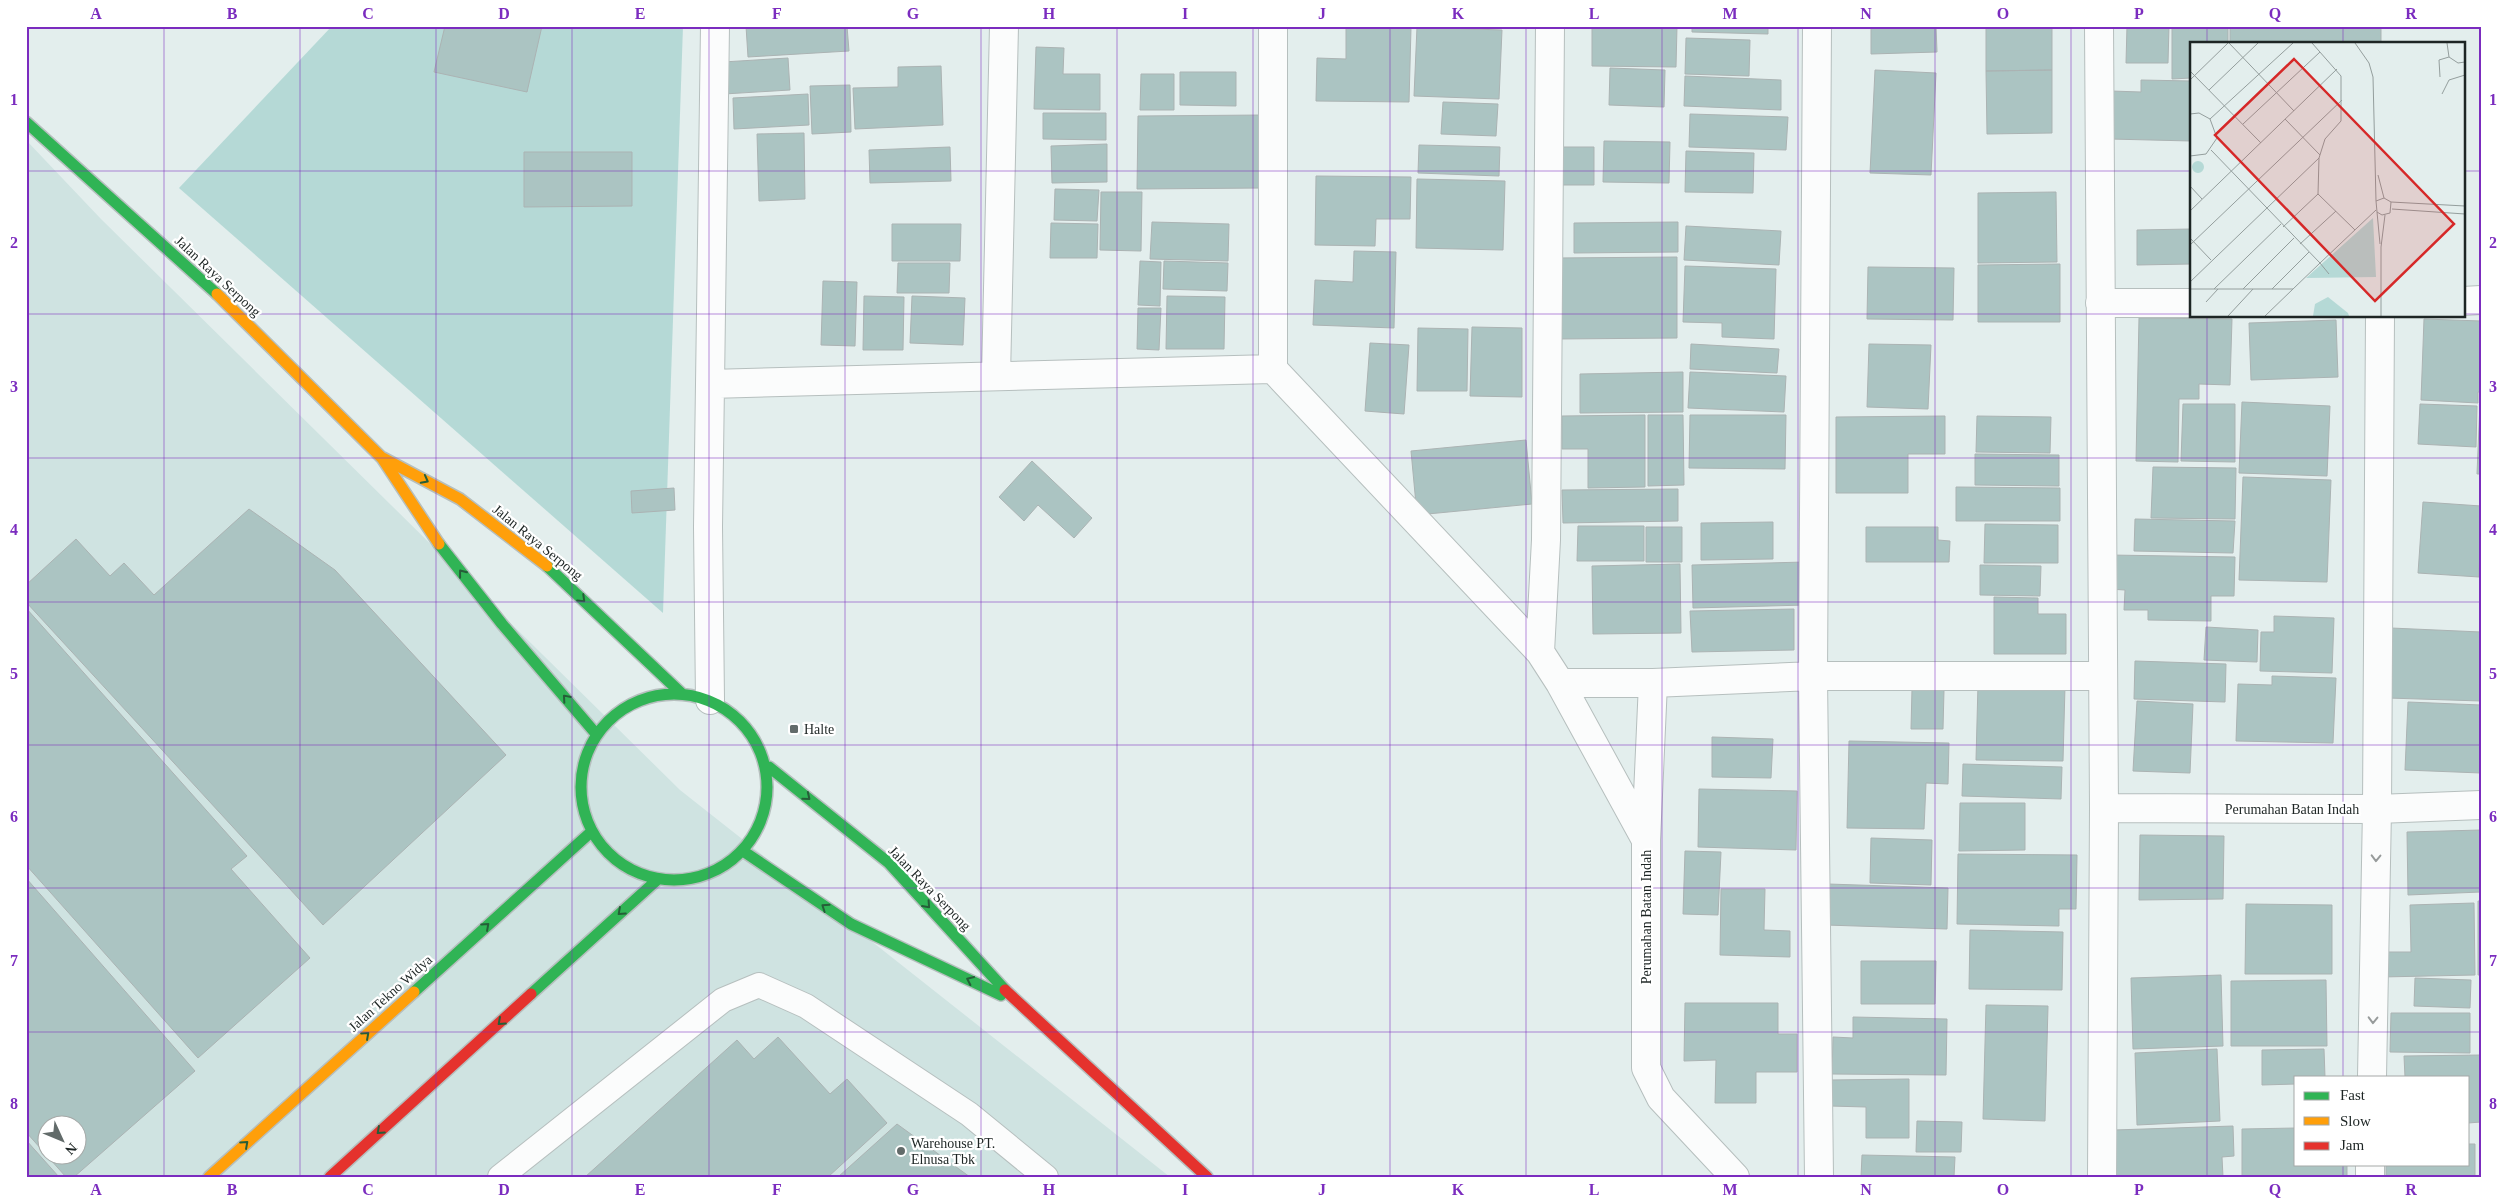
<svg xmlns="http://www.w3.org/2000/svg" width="2507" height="1203" viewBox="0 0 2507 1203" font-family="'Times New Roman',serif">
<rect width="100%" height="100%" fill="#e3eeed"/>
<path fill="#cfe3e1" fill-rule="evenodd" d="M26,140L101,219L680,790L1170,1177H26ZM48,1126H78V1156H48Z"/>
<path fill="#b5d9d6" d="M332,26H683L663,613L179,188Z"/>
<path fill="#abc4c2" stroke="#abb3b3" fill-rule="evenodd" d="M445,26H542L527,92L434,72Z
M746,26H847L849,51L748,57Z
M1592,26H1677L1676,67L1592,66Z
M1692,26H1768V34L1692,32Z
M1871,26H1936L1937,52L1871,54Z
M1986,26H2052V70L1986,71Z
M2127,26H2169L2168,63H2126Z
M2172,26H2228V44H2191V78L2172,79Z
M2230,26H2381V44H2230Z
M1417,27L1502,30L1499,99L1414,96Z
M1346,28H1411L1409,102L1316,101L1317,58L1346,59Z
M1686,38L1750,40L1749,76L1685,74Z
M1036,47L1064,48L1063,74H1100V110L1034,109Z
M788,58L790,90L724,94L723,62Z
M941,66L943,125L855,129L853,88L898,87V67Z
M1610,68L1665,70L1664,107L1609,105Z
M1875,70L1936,73L1931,175L1870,173Z
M2052,70V133L1987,134L1986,71Z
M1180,72H1236V106L1180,105Z
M1141,74H1174V110H1140Z
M1685,76L1781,80V110L1684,106Z
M2141,80L2191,81V141L2110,139L2111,91L2141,92Z
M850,85L851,132L812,134L810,86Z
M808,94L809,125L734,129L733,98Z
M1443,102L1498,104L1496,136L1441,134Z
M1043,113H1106V140L1043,139Z
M1690,114L1788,117L1786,150L1689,147Z
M1262,115V188L1137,189L1138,116Z
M804,133L805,199L759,201L757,134Z
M1604,141L1670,142L1669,183L1603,182Z
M1107,144V182L1052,183L1051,146Z
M1419,145L1500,147L1499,176L1418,173Z
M950,147L951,181L870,183L869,150Z
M1560,147H1594V185H1560Z
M1686,151L1754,153L1753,193L1685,192Z
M524,152H632V206L524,207Z
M1316,176L1411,177L1410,219H1376L1375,246L1315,245Z
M1417,179L1505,181L1503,250L1416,248Z
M1055,189L1099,190L1097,221L1054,220Z
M1101,192H1142L1141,251L1100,250Z
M2056,192L2057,262L1978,263V193Z
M1152,222L1229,224L1228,261L1150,259Z
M1678,222V252L1574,253V223Z
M1051,223L1098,224L1097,258H1050Z
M892,224H961L960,261H892Z
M1686,226L1781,231L1779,265L1684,260Z
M2191,229V264L2137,265V230Z
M1354,251L1396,252L1394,328L1313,325L1315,280L1353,282Z
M1677,257V338L1557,339L1556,258Z
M1140,261L1161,262L1160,306L1138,305Z
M1164,261L1228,263L1227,291L1163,289Z
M898,263H950L949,293H897Z
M2060,264V322H1978V265Z
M1685,266L1776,269L1774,339L1722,337V323L1683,322Z
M1868,267L1954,268L1953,320L1867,319Z
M823,281L857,282L855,346L821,345Z
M864,296L904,297L903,350H863Z
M912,296L965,298L963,345L910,343Z
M1167,296L1225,297L1224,349H1166Z
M1138,308H1161L1159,350L1137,349Z
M2139,318L2232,319L2230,385L2199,384V399H2179L2178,462L2136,461Z
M2424,319L2481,321V392H2478V403L2421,400Z
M2336,320L2338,377L2251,380L2249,323Z
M1472,327L1522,328V397L1470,396Z
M1418,328L1468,329L1467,391H1417Z
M1370,343L1409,345L1404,414L1365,411Z
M1691,344L1779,349L1777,373L1690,369Z
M1869,344L1931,345L1928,409L1867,407Z
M1683,372V412L1580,413V374Z
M1690,372L1786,376L1784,412L1688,408Z
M2242,402L2330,406L2327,476L2239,473Z
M2480,403H2481V474H2477Z
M2183,404H2235V462L2181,461Z
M2420,404L2477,406L2476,447L2418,444Z
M1645,415V487L1588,488V449H1562V416Z
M1648,415H1683L1684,485L1648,486Z
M1690,415H1786L1785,469L1689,468Z
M1945,416V454H1908V493H1836V417Z
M1977,416L2051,417L2050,453L1976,452Z
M1526,440L1532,504L1417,515L1411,451Z
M1975,454L2059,455V486L1975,485Z
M1032,461L1092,518L1074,538L1038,505L1024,521L999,497Z
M2153,467L2236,468L2235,519L2151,518Z
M2243,477L2331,480L2327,582L2239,580Z
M1956,487L2060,488V521H1956Z
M674,488L675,510L632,513L631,491Z
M1678,489V521L1563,523L1562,490Z
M2423,502L2481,506L2479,577L2418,573Z
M249,509L335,570L506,755L323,925L26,602V585L76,539L110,576L124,563L154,595Z
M2135,519L2235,521L2233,553L2134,551Z
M1773,522V559L1701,560V523Z
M1985,524L2058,525V563H1984Z
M1578,526H1644V561H1577Z
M1646,527H1682V562H1646Z
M1866,527H1938V540L1950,541L1949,562H1866Z
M2110,555L2235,557L2234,596H2211V621L2148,620V610H2124L2125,590L2109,589Z
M1805,562L1806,605L1693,608L1692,565Z
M1680,564L1681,633L1593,634L1592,566Z
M1980,565L2041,566L2040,596L1980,595Z
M1994,597L2038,598V614H2066V654H1994Z
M26,608L247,856L231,869L310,958L198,1058L26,865Z
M1794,609V650L1692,652L1690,611Z
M2274,616L2334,618L2332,673L2260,671L2261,632H2274Z
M2206,627L2258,630L2257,662L2204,660Z
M2391,628L2481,632V701L2388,698Z
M2135,661L2226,664L2225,702L2134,699Z
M2272,676L2336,678L2333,743L2236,741L2238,684L2272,685Z
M1978,684L2065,686L2063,761L1976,760Z
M1912,689L1944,690L1943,729H1911Z
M2137,701L2193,704L2190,773L2133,771Z
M2408,702L2481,705V773L2405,770Z
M1712,737L1773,739L1771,778L1712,777Z
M1849,741L1949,743L1948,784L1926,783L1924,829L1847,828Z
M1963,764L2062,767L2061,799L1962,796Z
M1699,789L1797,791L1796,850L1698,847Z
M1960,803H2025V850L1959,851Z
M2481,830V892L2408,895L2407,832Z
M2140,835L2224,836L2223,899L2139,900Z
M1871,838L1932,840L1931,885L1870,883Z
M1685,851L1721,852L1718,915L1683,914Z
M1958,854L2077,855L2076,909H2059V926L1957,924Z
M26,878L195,1071L74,1177H66L26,1132ZM48,1126H78V1156H48Z
M1828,884L1948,888L1947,929L1826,925Z
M1721,889H1765L1764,930L1790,931V957L1720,955Z
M2478,901H2481V975H2478Z
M2474,903L2475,975L2381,977V952H2411L2410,905Z
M2246,904L2332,905V974H2245Z
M1970,930L2063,932L2062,990L1969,989Z
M1861,961H1936L1935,1004H1861Z
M2221,975L2223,1046L2133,1049L2131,978Z
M2415,978L2471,980L2470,1008L2414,1006Z
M2326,980L2327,1046H2231V981Z
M1685,1003H1778V1034H1797V1072H1756V1103H1715L1716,1060L1684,1061Z
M1986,1005L2048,1006L2045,1121L1983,1119Z
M2391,1013H2470V1053L2390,1052Z
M1853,1017L1947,1019L1946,1075L1832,1074L1833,1037L1853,1038Z
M778,1037L830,1094L847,1079L887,1123L828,1177H585L737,1040L754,1059Z
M2217,1049L2220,1121L2137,1125L2135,1053Z
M2324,1049L2325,1077H2296V1084L2262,1085V1050Z
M2481,1055V1122L2468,1123V1077H2405L2404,1056Z
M1909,1079V1138H1866V1107L1830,1106V1080Z
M1917,1121L1962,1122L1961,1152H1916Z
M897,1124L970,1177H838Z
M2233,1126L2234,1156L2222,1157L2223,1177H2115L2114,1130Z
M2296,1128V1164H2347V1177H2242V1129Z
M26,1140L59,1177H26Z
M2468,1144H2475V1177H2386V1164H2468Z
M1862,1155L1955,1157L1954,1177H1861Z"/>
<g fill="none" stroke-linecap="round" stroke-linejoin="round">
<g stroke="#b6bfbe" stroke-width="26">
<path id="lane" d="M500,1177L723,1000L759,985L806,1006L969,1114L1046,1177"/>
</g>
<g stroke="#b6bfbe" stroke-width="30">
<path id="street" d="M1817,26L1813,676L1819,1177
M2099,26L2104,808L2102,1177
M2463,301L2481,300
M2100,303H2191
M1273,369V26
M996,376L1004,26
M710,384L1273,369L1540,652L1546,540L1550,26
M1540,652L1560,683L1646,840V1068L1661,1098L1735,1177
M1560,683H1653L1813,676H2103
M710,700L708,527L715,26
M2104,808L2377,809L2481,805
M1646,840L1653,683
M2372,1077L2377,809L2380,316
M2370,1177V1164"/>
</g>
<g stroke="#b6bfbe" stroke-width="14">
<path id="fast" d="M26,122L217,294
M439,544L502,624L597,735
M547,566L681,693
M581 787a93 93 0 1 1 186 0a93 93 0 1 1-186 0Z
M769,767L889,863L1005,990
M743,851L851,924L1001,995
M414,992L591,832
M531,994L657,880"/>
</g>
<g stroke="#b6bfbe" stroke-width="14">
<path id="slow" d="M217,294L382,458L439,544
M383,458L460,499L547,566
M209,1177L414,992"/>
</g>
<g stroke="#b6bfbe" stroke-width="14">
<path id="jam" d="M1005,990L1207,1177
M330,1177L531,994"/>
</g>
<use href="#lane" stroke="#fbfcfc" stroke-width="24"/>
<use href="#street" stroke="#fbfcfc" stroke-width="28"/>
<use href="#fast" stroke="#30b455" stroke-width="11"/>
<use href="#slow" stroke="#ff9f0a" stroke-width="11"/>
<use href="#jam" stroke="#e5322d" stroke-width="11"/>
</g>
<defs><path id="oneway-chevron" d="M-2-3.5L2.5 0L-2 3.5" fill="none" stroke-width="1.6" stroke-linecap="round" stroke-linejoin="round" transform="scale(1.25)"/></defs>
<g stroke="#255e38">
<use href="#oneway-chevron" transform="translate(425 480) rotate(28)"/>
<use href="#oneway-chevron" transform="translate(462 573) rotate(-128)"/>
<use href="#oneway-chevron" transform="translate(582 599) rotate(44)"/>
<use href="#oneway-chevron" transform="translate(566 698) rotate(-131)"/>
<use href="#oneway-chevron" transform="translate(807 797) rotate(39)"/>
<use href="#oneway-chevron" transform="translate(927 905) rotate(48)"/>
<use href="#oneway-chevron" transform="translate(825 907) rotate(-146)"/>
<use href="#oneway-chevron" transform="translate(621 912) rotate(138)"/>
<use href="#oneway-chevron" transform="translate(486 926) rotate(-42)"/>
<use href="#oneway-chevron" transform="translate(970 980) rotate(-155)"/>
<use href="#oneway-chevron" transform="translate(501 1022) rotate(138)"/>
<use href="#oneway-chevron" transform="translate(366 1035) rotate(-42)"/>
<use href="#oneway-chevron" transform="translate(380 1131) rotate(138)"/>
<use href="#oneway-chevron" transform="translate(245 1144) rotate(-42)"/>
</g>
<g stroke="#979b9b">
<use href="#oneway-chevron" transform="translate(2376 858) rotate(91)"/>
<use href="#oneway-chevron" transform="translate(2373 1020) rotate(91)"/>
</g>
<path fill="none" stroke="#7b2cbf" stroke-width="1" stroke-opacity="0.55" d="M164,26V1177M300,26V1177M436,26V1177M572,26V1177M709,26V1177M845,26V1177M981,26V1177M1117,26V1177M1253,26V1177M1390,26V1177M1526,26V1177M1662,26V1177M1798,26V1177M1935,26V1177M2071,26V1177M2207,26V44M2343,26V44M26,171H2191M2463,171H2481M26,314H2191M2463,314H2481M2207,316V1177M2343,316V1077M26,458H2481M26,602H2481M26,745H2481M26,888H2481M26,1032H2481M2343,1164V1177"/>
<g fill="#626b6a" stroke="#fff" stroke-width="2">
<rect x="789" y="724" width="10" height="10" rx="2.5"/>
<circle cx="901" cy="1151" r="5"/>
</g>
<g text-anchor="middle" stroke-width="4.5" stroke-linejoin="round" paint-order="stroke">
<g font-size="14" fill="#1d2524" stroke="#fff">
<text transform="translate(218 276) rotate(43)" y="5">Jalan Raya Serpong</text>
<text transform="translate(538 542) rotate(39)" y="5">Jalan Raya Serpong</text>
<text x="2292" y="814">Perumahan Batan Indah</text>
<text transform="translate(930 888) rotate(46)" y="5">Jalan Raya Serpong</text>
<text transform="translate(1646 917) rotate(-90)" y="5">Perumahan Batan Indah</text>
<text transform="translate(390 993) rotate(-42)" y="5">Jalan Tekno Widya</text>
</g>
<g font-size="14" fill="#1d2524" stroke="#fff" text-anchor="start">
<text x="804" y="734">Halte</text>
<text x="911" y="1148">Warehouse PT.<tspan x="911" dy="16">Elnusa Tbk</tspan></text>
</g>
</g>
<g transform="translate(2190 42)">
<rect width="275" height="275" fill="#e3eeed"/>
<path d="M2 125a6 6 0 1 1 12 0a6 6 0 1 1-12 0ZM183,176L186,235L116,236ZM138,255L158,271L159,274H123L125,262Z" fill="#b5d9d6"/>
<path fill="none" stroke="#949e9d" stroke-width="1" d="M39,1L104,69M122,1L151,34V79L135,97L129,116M165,1L179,21L183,35L186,159M257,1L259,15L268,21L275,20M0,29L71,101M250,35L249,18L259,15M0,38L38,1M19,48L68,1M252,52L259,38L275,33M0,72L9,71L20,77L27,96L16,112L0,114M20,77L103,1M95,77L130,113M53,82L130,10M21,108L130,221L186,168M188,133L194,156M0,144L12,157M201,160L200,171L192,173L187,170L186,159L194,156L201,160L275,164M202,167L275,172M0,169L147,27M187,170L190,202M93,185L128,152M0,196L21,218M110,202L146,169M0,203L152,58M0,240L129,116L128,152L165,188M0,247H103L130,221L139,232M24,247L91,182M53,247L104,196M82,247L119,210M16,260L28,247M38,274L63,247M75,274L103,247M191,274V205L195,173"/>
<path fill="#d62828" fill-opacity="0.15" stroke="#d62828" stroke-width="2.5" d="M104,17L264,182L185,259L25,93Z"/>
<rect width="275" height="275" fill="none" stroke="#1d2524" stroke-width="2.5"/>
</g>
<rect width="2507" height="1203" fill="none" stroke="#ffffff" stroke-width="55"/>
<rect x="2294" y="1076" width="175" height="90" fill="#ffffff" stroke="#a5a8a7"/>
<rect x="2304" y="1092" width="25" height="8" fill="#30b455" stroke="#a5a8a7"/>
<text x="2340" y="1100" font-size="15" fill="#1d2524">Fast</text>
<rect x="2304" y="1117" width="25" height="8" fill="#ff9f0a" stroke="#a5a8a7"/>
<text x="2340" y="1126" font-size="15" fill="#1d2524">Slow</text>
<rect x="2304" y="1142" width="25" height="8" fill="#e5322d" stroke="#a5a8a7"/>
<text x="2340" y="1150" font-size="15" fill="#1d2524">Jam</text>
<g transform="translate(62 1140) rotate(134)"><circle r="24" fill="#ffffff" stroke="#a5a8a7"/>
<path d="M0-4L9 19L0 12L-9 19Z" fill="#626b6a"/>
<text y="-8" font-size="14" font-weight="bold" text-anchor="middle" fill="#1d2524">N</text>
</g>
<rect x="28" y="28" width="2452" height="1148" fill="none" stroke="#7b2cbf" stroke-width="2"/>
<g font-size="16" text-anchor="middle" font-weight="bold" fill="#7b2cbf">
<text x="96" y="19">A</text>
<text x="232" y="19">B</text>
<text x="368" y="19">C</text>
<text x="504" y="19">D</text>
<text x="640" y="19">E</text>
<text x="777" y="19">F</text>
<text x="913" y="19">G</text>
<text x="1049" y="19">H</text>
<text x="1185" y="19">I</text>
<text x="1322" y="19">J</text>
<text x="1458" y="19">K</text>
<text x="1594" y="19">L</text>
<text x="1730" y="19">M</text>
<text x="1866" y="19">N</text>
<text x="2003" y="19">O</text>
<text x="2139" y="19">P</text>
<text x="2275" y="19">Q</text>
<text x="2411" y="19">R</text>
<text x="14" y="105">1</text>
<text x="2493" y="105">1</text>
<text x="14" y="248">2</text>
<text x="2493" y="248">2</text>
<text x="14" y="392">3</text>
<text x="2493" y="392">3</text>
<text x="14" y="535">4</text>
<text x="2493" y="535">4</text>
<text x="14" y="679">5</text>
<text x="2493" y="679">5</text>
<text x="14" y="822">6</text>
<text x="2493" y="822">6</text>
<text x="14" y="966">7</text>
<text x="2493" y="966">7</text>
<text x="14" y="1109">8</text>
<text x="2493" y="1109">8</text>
<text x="96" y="1195">A</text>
<text x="232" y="1195">B</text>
<text x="368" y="1195">C</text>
<text x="504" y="1195">D</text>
<text x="640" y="1195">E</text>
<text x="777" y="1195">F</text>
<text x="913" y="1195">G</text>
<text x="1049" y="1195">H</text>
<text x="1185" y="1195">I</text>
<text x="1322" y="1195">J</text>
<text x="1458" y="1195">K</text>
<text x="1594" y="1195">L</text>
<text x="1730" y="1195">M</text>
<text x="1866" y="1195">N</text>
<text x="2003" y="1195">O</text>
<text x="2139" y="1195">P</text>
<text x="2275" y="1195">Q</text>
<text x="2411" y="1195">R</text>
</g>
</svg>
